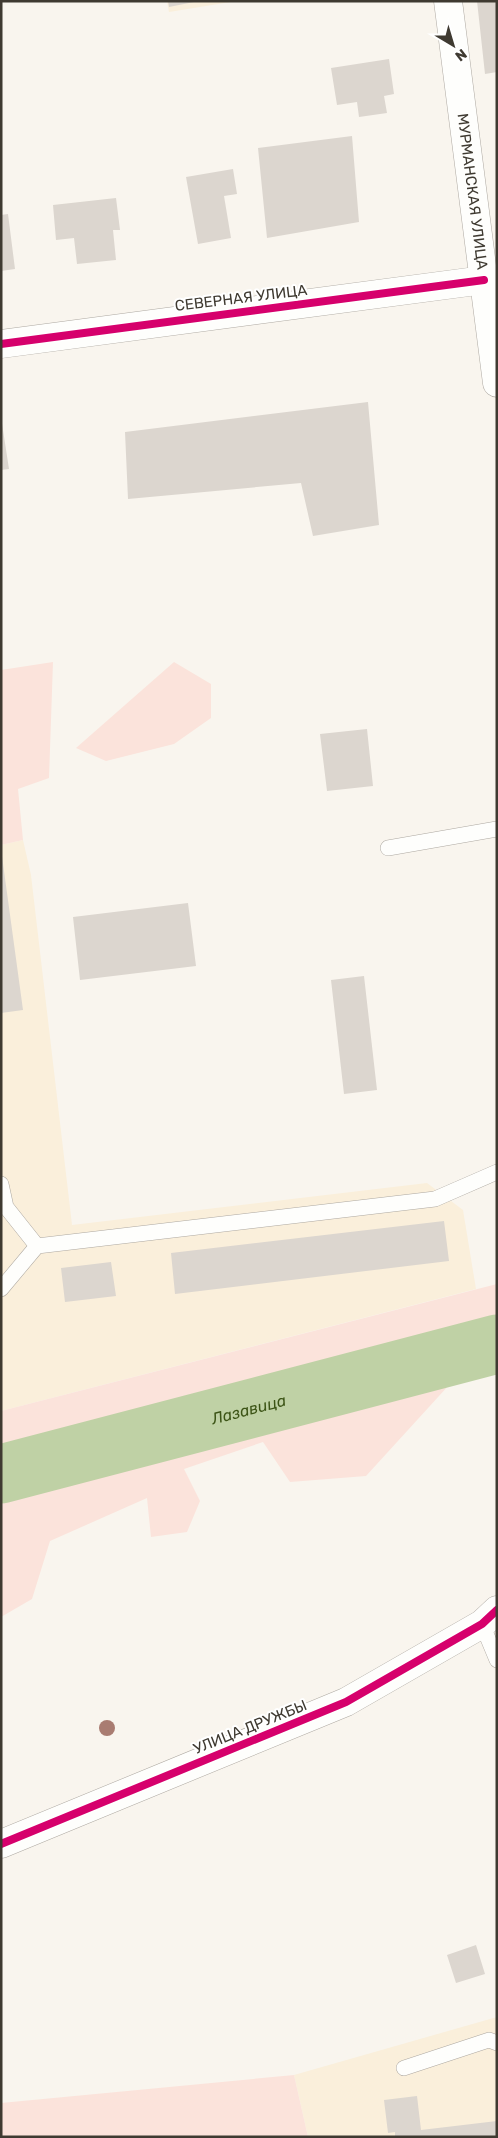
<svg xmlns="http://www.w3.org/2000/svg" width="498" height="2138" viewBox="0 0 498 2138" font-family="Rubik,sans-serif">
<rect width="100%" height="100%" fill="#f9f5ee"/>
<path fill="#faefdb" d="M167,1H237L169,12Z
M23,840L31,875L72,1225L427,1183L463,1210L476,1289L1,1411V845Z
M497,2017V2137H308L294,2075Z"/>
<path fill="#fbe3db" d="M53,662L49,778L18,789L23,840L1,845V670Z
M174,662L211,684V718L174,744L106,761L76,748Z
M497,1284V1373H460L366,1476L290,1482L263,1442L184,1469L200,1501L187,1532L151,1537L147,1498L50,1541L32,1599L1,1617V1411Z
M294,2075L308,2137H1V2103Z"/>
<g fill="none" stroke-linecap="round" stroke-linejoin="round">
<path stroke="#bfd1a5" stroke-width="59" id="s1" d="M1,1474L497,1344"/>
</g>
<path fill="#dcd6cf" d="M168,1H194V2L169,7Z
M477,1H497V72L485,74Z
M389,59L394,94L384,96L387,113L359,117L357,102L337,105L331,68Z
M352,136L359,222L267,238L258,148Z
M233,169L237,194L224,196L231,238L198,244L186,177Z
M116,198L120,230H113L116,260L77,264L74,238L56,240L53,205Z
M8,214L15,269L1,271V215Z
M368,402L379,525L313,536L301,483L128,499L125,432Z
M1,417L9,469L1,470Z
M367,729L373,786L327,791L320,734Z
M1,849L23,1010L1,1013Z
M188,903L196,966L80,980L73,917Z
M364,976L377,1090L344,1094L331,980Z
M444,1221L449,1261L175,1294L171,1253Z
M111,1262L116,1296L65,1302L61,1268Z
M476,1945L485,1974L456,1983L447,1955Z
M417,2096L421,2130L497,2121V2137H395V2132L388,2133L384,2100Z"/>
<g fill="none" stroke-linecap="round" stroke-linejoin="round">
<g stroke="#ada8a1" stroke-width="16">
<path id="service" d="M388,848L497,829
M1,1184L6,1207L37,1246L435,1199L497,1172
M1,1289L37,1246
M482,1624L497,1660
M404,2068L489,2040L497,2043"/>
</g>
<g stroke="#ada8a1" stroke-width="29">
<g id="minor">
<path id="s2" d="M448,1L497,383"/>
<path d="M1,344L484,280"/>
<path d="M1,1844L346,1702L482,1624L497,1610"/>
</g>
</g>
<use href="#service" stroke="#fefefc" stroke-width="15"/>
<use href="#minor" stroke="#fefefc" stroke-width="28"/>
<g stroke="#fff" stroke-width="11">
<path id="cycleway" d="M1,344L484,280
M1,1844L346,1702L482,1624L497,1610"/>
</g>
<use href="#cycleway" stroke="#d6006c" stroke-width="8"/>
</g>
<circle fill="#a97c71" cx="107" cy="1728" r="8"/>
<g text-anchor="middle" stroke-width="4" stroke-linejoin="round" paint-order="stroke">
<g font-size="15" fill="#3f3a31" stroke="#fff">
<text dy="5" stroke="none"><textPath href="#s2" startOffset="192">МУРМАНСКАЯ УЛИЦА</textPath></text>
<text transform="translate(241 298) rotate(-7)" y="5">СЕВЕРНАЯ УЛИЦА</text>
<text transform="translate(250 1727) rotate(-22)" y="5">УЛИЦА ДРУЖБЫ</text>
</g>
<g font-size="16" font-style="italic" fill="#3c5416" stroke="#fff">
<text dy="6" stroke="none"><textPath href="#s1" startOffset="256">Лазавица</textPath></text>
</g>
</g>
<rect width="498" height="2138" fill="none" stroke="#3f3a31" stroke-width="5"/>
<g transform="translate(453 45) rotate(142)" stroke="#ffffff" stroke-width="4" paint-order="stroke">
<path d="M0-4L9 19L0 12L-9 19Z" fill="#3f3a31"/>
<text y="-8" font-size="14" font-weight="bold" text-anchor="middle" fill="#3f3a31">N</text>
</g>
</svg>
